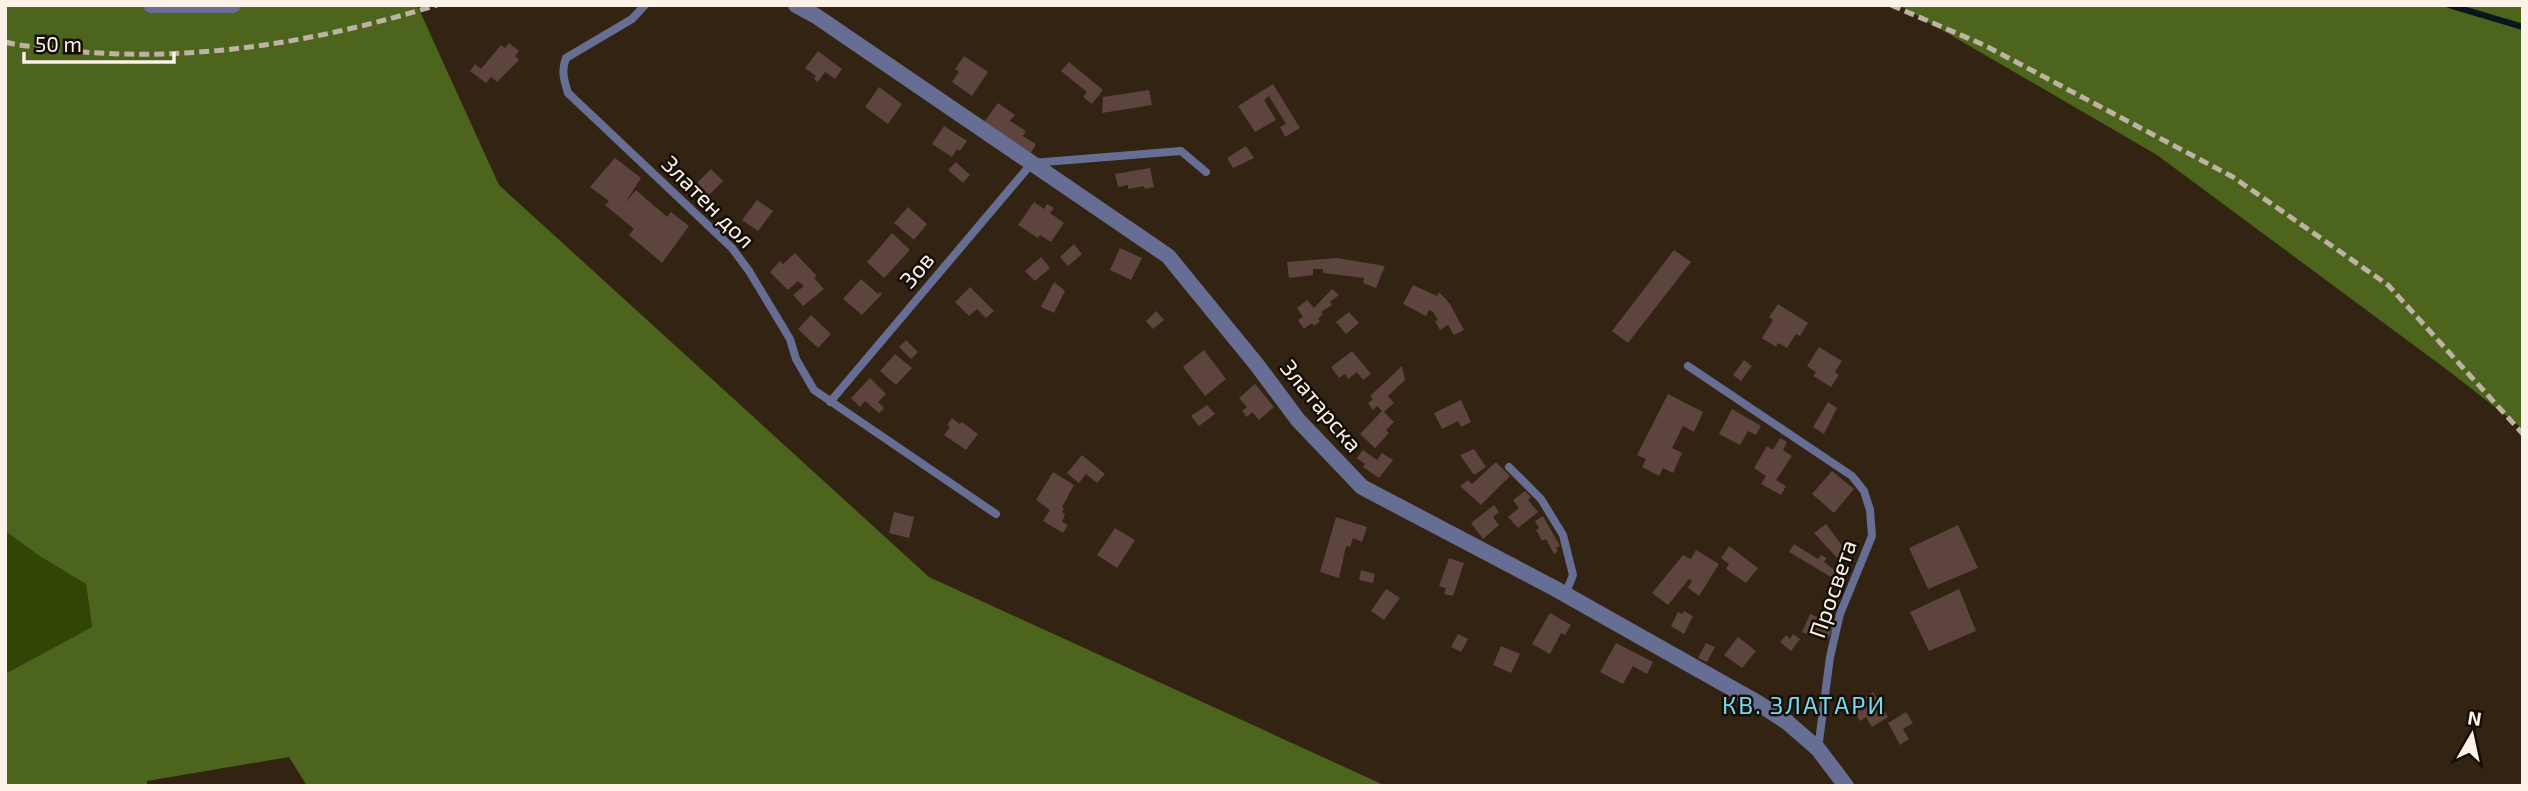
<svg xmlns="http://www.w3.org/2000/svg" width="2528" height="791" viewBox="0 0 2528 791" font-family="'Exo 2',sans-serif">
<rect width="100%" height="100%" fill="#322313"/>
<path fill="#314504" d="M5,531L41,557L86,584L92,628L5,674Z"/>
<path fill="#4c641b" d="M5,5H417L499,185L929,577L1386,786H307L289,757L147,781V786H5V674L92,627L86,584L41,557L5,531Z
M1899,5H2523V429L2450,372L2157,155Z"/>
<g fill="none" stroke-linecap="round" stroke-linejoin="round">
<path stroke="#07171d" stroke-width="6" d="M2449,5L2523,27"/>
</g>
<path fill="#5d443f" d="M509,43L519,51L515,56L519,60L497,82L491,77L486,83L470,71L475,64L481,69L501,45L505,48Z
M818,51L842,69L835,79L825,72L818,82L814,79L816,76L805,68Z
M964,56L988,72L972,96L952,82L959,72L955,69Z
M1069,62L1103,90L1092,104L1083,97L1087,92L1061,71Z
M1273,84L1300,128L1285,137L1280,127L1286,124L1269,96L1264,100L1276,120L1255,132L1238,106Z
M879,87L902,104L888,124L865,107Z
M1149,90L1152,105L1102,113L1103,97Z
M998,103L1015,115L1010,121L1026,131L1023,136L1036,144L1031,153L984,122Z
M944,126L967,141L960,151L957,149L952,157L932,144Z
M1246,146L1254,158L1233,168L1227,158Z
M615,158L641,178L625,203L636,190L667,217L671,212L689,226L662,263L629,235L634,229L605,205L609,201L590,187Z
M956,162L970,175L963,183L948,170Z
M1150,168L1154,187L1145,189L1144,186L1128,189V185L1118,187L1115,174Z
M711,169L723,181L704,200L692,188Z
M757,200L773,211L758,231L742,220Z
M1034,202L1044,209L1047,204L1054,208L1050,213L1064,223L1051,242L1040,235L1038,238L1018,225Z
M908,207L927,224L914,240L894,223Z
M892,233L910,250L884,278L867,262Z
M1074,244L1082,254L1068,266L1060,257Z
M1120,248L1142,258L1131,280L1110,270Z
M1674,250L1691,262L1628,343L1612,331Z
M795,253L817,276L814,278L824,289L803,306L793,295L804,286L798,281L788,290L770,272L780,261L783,264Z
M1041,257L1050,268L1035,281L1025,271Z
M1337,258L1385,266L1376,288L1363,283L1364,278L1323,273V269H1313V275L1289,278L1287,262Z
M861,279L878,294L880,292L882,294L862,315L843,299Z
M1054,282L1065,291L1054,313L1041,307Z
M1413,285L1437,296L1439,292L1450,304L1464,330L1454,335L1448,325L1440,330L1435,321L1438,320L1433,312L1429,310L1426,316L1403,304Z
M970,287L994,311L986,318L977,309L969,316L955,302Z
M1332,289L1339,295L1330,302L1332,305L1321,312L1323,314L1318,319L1320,321L1314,326L1312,323L1304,329L1298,320L1303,317L1297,308L1307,300L1314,308Z
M1778,304L1808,323L1800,336L1796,334L1787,348L1778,343L1776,347L1762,338L1773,320L1769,317Z
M1156,311L1164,320L1153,329L1146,321Z
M1349,312L1359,323L1346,334L1336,322Z
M811,315L831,334L818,348L798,329Z
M906,340L918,352L911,359L899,347Z
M1819,347L1842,361L1835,372L1839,375L1831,387L1813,376L1816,372L1807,366Z
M1204,350L1226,379L1205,396L1183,367Z
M1352,351L1371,374L1363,380L1357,372L1348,379L1345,374L1339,378L1331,367Z
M895,354L912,368L896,385L880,371Z
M1744,360L1752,366L1741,381L1733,375Z
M1402,366L1405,380L1388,396L1394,403L1384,412L1394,422L1386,430L1389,433L1375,448L1360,434L1382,411L1377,406L1373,410L1368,403L1373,399L1370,396Z
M870,378L886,394L878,402L884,408L879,413L865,401L860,407L851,398Z
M1255,384L1274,407L1259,420L1252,412L1247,417L1242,411L1247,407L1239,398Z
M1668,394L1703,412L1694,432L1683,426L1672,448L1682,453L1673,473L1663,468L1659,476L1642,467L1646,459L1637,455Z
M1461,400L1471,422L1461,427L1458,421L1442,429L1434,413Z
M1828,402L1837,408L1824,434L1813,427Z
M1207,405L1215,414L1199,426L1191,416Z
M1732,409L1761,426L1756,435L1748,431L1740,445L1719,434Z
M952,418L960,424L962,422L978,434L966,450L944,435L950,427L947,425Z
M1780,438L1787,442L1783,450L1792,456L1776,480L1786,486L1781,495L1761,484L1766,476L1754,468L1767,446L1773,450Z
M1474,449L1486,467L1474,475L1460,455Z
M1363,450L1377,460L1382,453L1393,460L1379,478L1363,467L1365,464L1357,458Z
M1082,455L1105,474L1097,483L1086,474L1079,483L1067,473Z
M1496,462L1510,476L1481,505L1460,486L1468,480L1472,484Z
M1832,471L1854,489L1834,513L1812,494Z
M1053,472L1074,485L1062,507L1064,508L1062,512L1065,514L1062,522L1068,525L1063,533L1043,521L1050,510L1036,500Z
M1525,491L1531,497L1528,500L1538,512L1518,528L1508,517L1519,508L1513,500Z
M1494,505L1499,512L1493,517L1499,525L1483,539L1471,523Z
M894,512L914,517L909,538L889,533Z
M1543,516L1560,546L1556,548L1558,551L1554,554L1546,539L1542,541L1536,530L1539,528L1535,521Z
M1336,517L1367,527L1362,542L1353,538L1350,547L1346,546L1339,578L1320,572Z
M1826,524L1847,552L1838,559L1814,533Z
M1958,525L1978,568L1928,589L1909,548Z
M1115,528L1135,540L1117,568L1097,555Z
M1794,544L1818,559L1821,555L1827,558L1824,562L1836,571L1831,577L1789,552Z
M1729,546L1758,568L1746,583L1726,569L1729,564L1721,558Z
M1696,550L1719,564L1699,596L1688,588L1692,581L1689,579L1668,605L1652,593L1683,555L1691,559Z
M1449,558L1464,563L1453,596L1444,594L1446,588L1439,586Z
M1361,570L1375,574L1373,583L1359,580Z
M1386,589L1400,598L1384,620L1371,611Z
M1959,589L1976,631L1929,651L1910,612Z
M1684,611L1693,616L1684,634L1671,626L1678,612L1682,614Z
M1550,613L1571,625L1565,635L1561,633L1550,654L1532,644Z
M1810,614L1835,624L1828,639L1814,633L1812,636L1802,632Z
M1458,634L1468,639L1461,652L1451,647Z
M1793,634L1800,639L1791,651L1780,642L1786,635L1790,639Z
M1738,637L1756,651L1742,668L1724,655Z
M1616,643L1653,662L1647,674L1633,666L1623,684L1600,672Z
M1706,643L1715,647L1707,662L1698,658Z
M1501,646L1520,654L1511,673L1493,665Z
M1873,692L1888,717L1872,727L1866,717L1860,721L1851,706Z
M1906,712L1913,723L1903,729L1909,739L1900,745L1888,723Z"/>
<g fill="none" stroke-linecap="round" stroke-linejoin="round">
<path stroke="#676e93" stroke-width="8" d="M645,5L632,19L566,58C561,71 564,80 568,93L732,248L749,271L790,339L796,359L814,390L996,514
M1688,366L1852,476L1864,491L1870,510L1872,536L1840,614L1830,657L1818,749
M830,402L1032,163L1181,151L1206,172
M1509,467L1541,499L1563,535L1573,575L1565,595"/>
<path stroke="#676e93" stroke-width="16" d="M151,5H233
M796,5L816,16L1168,256L1257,365L1298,420L1362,487L1554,588L1758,703L1787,722L1818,749L1846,786"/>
<path stroke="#beb2a5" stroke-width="5" stroke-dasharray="10 5" stroke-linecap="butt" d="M1891,5L1984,45L2233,177L2388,285L2523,434
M5,42C24,47 44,47 63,50C188,64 318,42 437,5"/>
</g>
<g text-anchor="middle" stroke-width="5" stroke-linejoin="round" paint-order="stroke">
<g font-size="23" fill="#fcf2e7" stroke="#150e07">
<text transform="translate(708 202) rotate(45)" y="8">Златен дол</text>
<text transform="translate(917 270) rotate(-50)" y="8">Зов</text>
<text transform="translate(1321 406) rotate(50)" y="8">Златарска</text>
<text transform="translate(1833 589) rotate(-71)" y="8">Просвета</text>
</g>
<g font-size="24" letter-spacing="2" fill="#75dbf2" stroke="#150e07">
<text x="1804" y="714">КВ. ЗЛАТАРИ</text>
</g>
</g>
<rect width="2528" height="791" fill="none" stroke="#fcf2e7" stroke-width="14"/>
<g transform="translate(2472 735) rotate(9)" stroke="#150e07" stroke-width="5" paint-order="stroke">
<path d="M0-5L12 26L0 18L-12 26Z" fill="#fcf2e7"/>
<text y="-10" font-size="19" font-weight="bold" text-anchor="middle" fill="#fcf2e7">N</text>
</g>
<path d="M24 52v10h150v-10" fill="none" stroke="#fcf2e7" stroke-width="3.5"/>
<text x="35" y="52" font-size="21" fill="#fcf2e7" stroke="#150e07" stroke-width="5" paint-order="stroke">50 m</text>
</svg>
